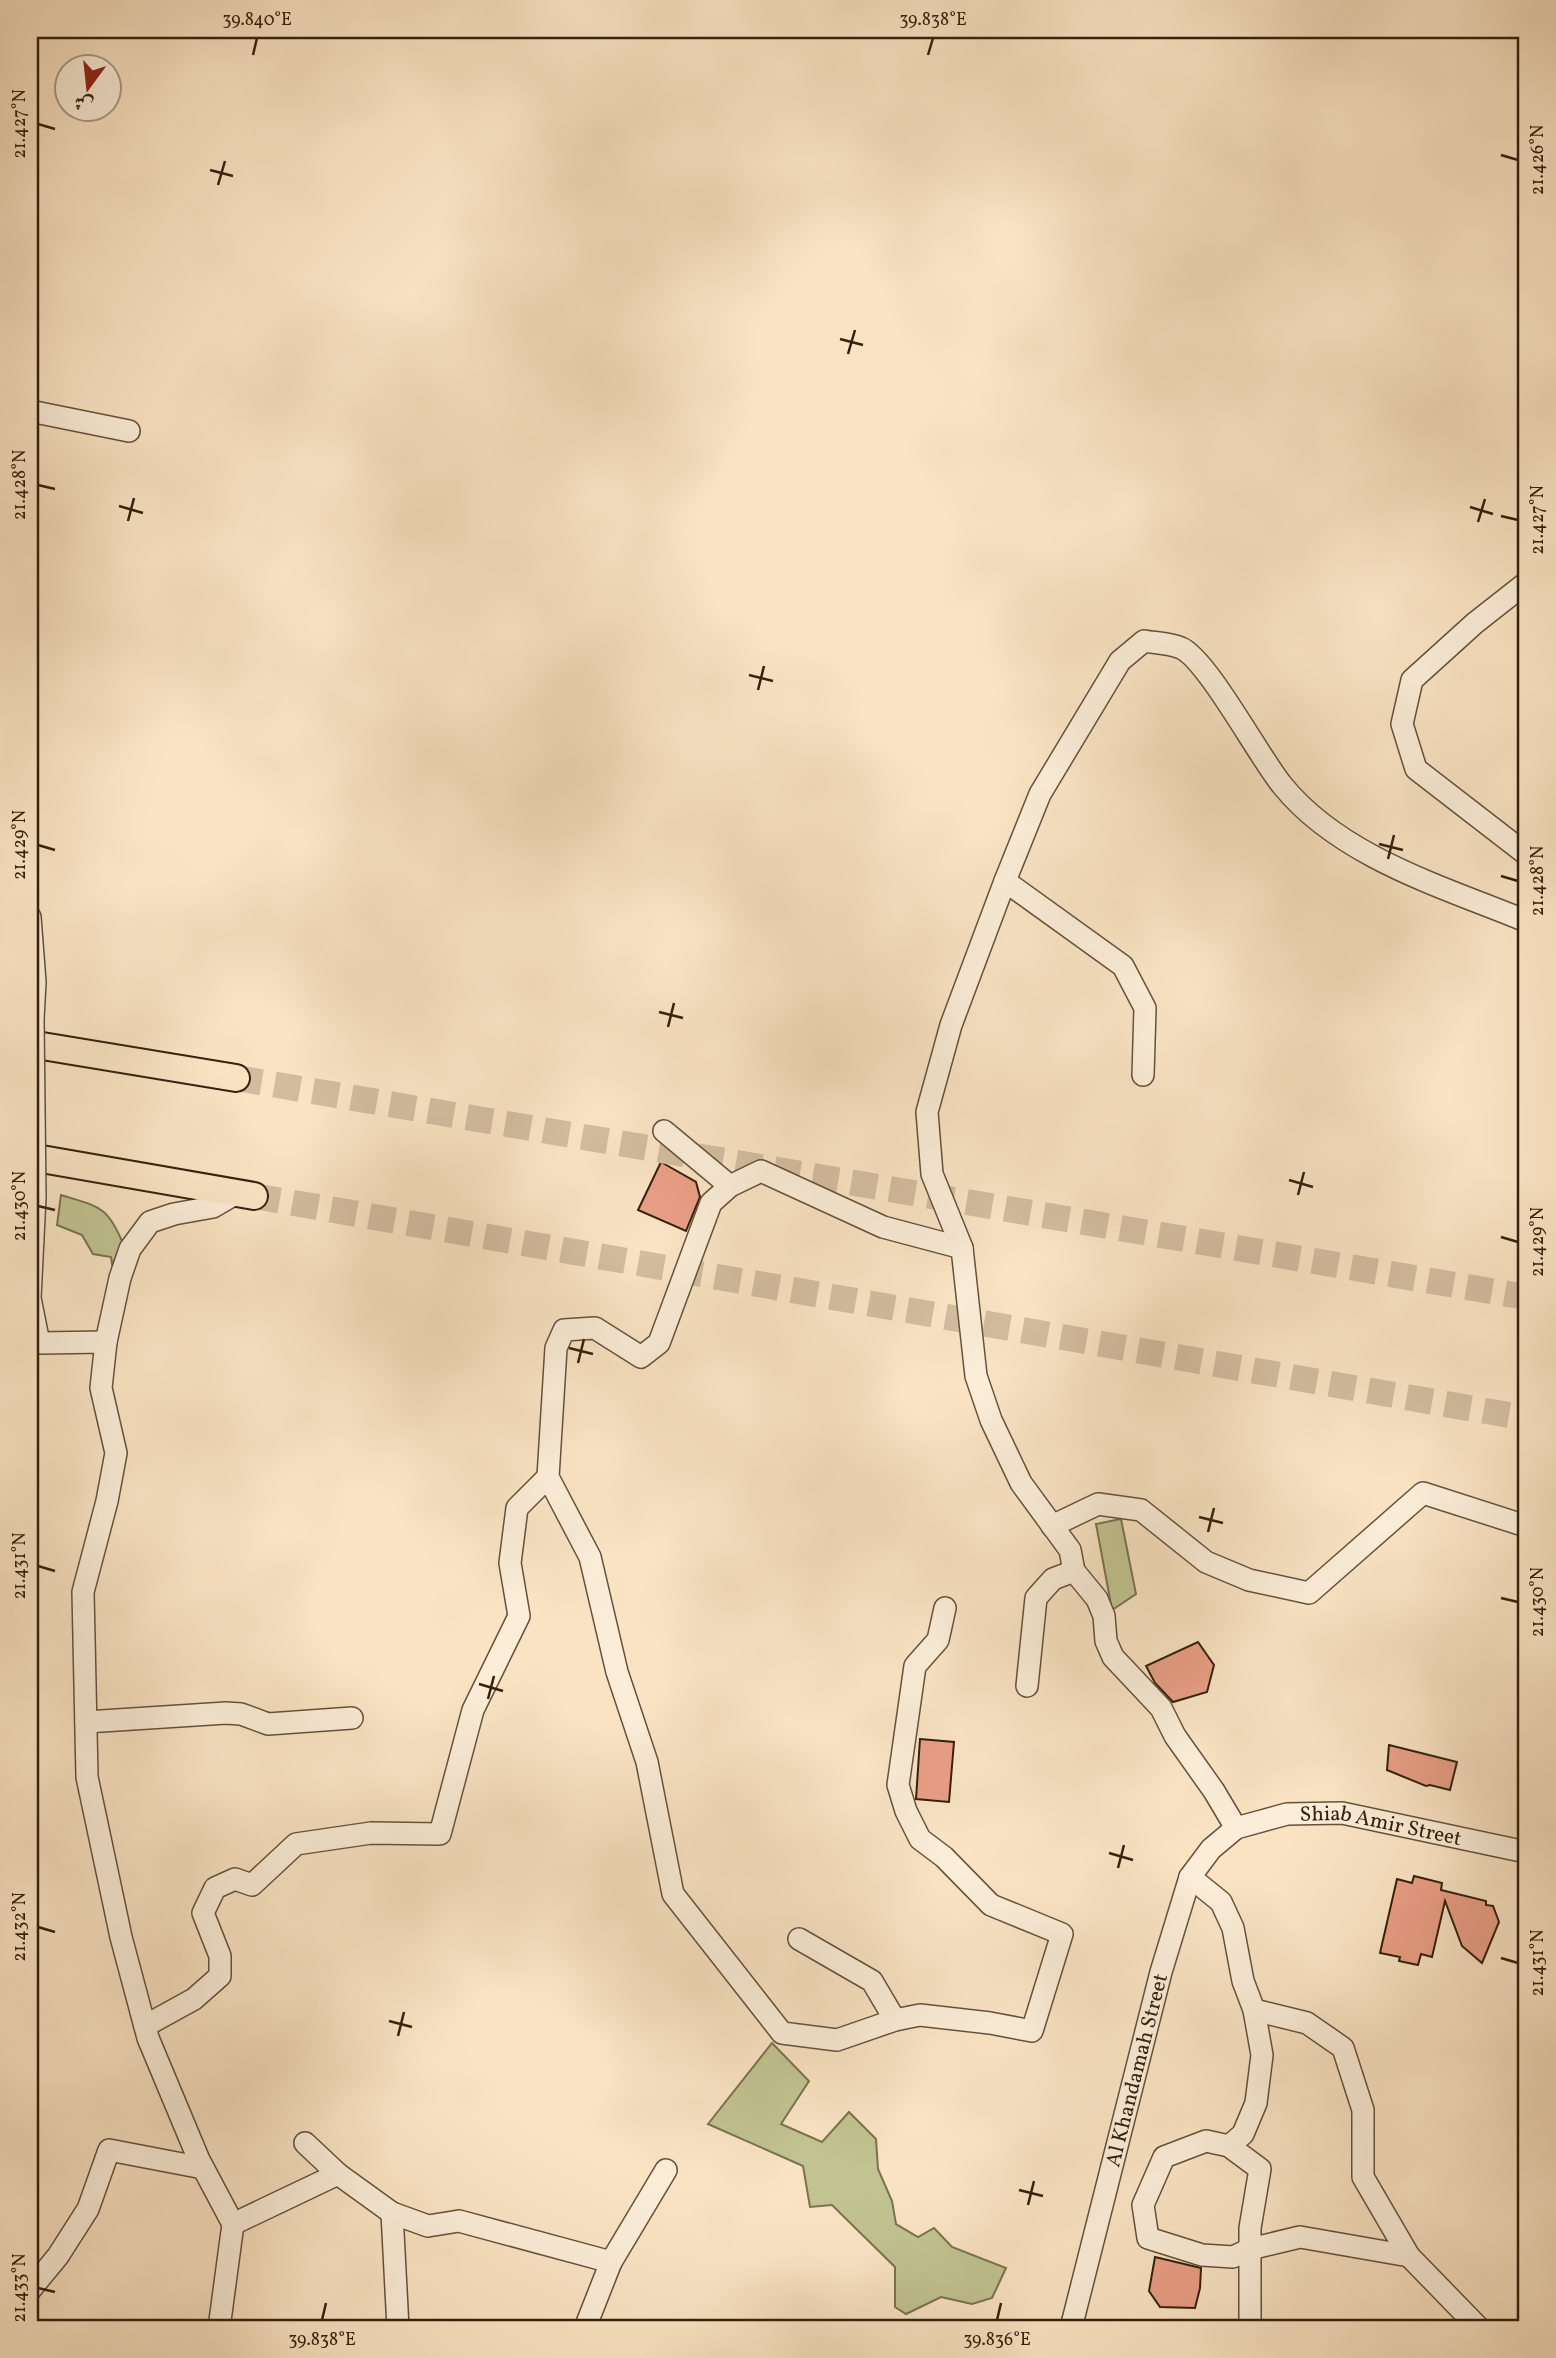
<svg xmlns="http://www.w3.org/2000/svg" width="1556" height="2358" viewBox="0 0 1556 2358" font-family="Vollkorn,Amiri,serif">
<rect width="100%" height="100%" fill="#f9e3c3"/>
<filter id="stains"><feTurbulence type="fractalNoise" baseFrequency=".00286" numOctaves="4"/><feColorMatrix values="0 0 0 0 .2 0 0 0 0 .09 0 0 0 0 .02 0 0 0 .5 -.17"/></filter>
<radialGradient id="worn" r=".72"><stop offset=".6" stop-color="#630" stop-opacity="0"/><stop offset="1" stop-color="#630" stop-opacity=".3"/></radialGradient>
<path fill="#c1c391" stroke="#7a7250" stroke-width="2" d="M61,1195C100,1207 108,1206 124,1246L112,1264L111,1257L93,1254L82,1235L57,1225Z
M1121,1519L1136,1594L1112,1610L1096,1524Z
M772,2043L809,2081L781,2124L822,2142L849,2112L876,2139L878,2169L892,2201L896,2224L918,2237L934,2228L952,2247L1006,2268L992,2298L972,2304L941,2297L906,2314L895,2307V2267L832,2205L810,2207L803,2166L708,2124Z"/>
<path fill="#e99f86" stroke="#34200e" stroke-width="2" d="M661,1162L696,1182L700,1197L686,1231L638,1210Z
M1198,1642L1214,1665L1207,1692L1173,1702L1155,1683L1146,1666Z
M920,1739L954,1742L949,1802L916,1799Z
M1389,1745L1457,1762L1450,1790L1430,1785L1426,1786L1387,1770Z
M1414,1876L1442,1883L1441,1890L1486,1901V1905L1493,1906L1499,1922L1482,1963L1462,1946L1445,1901L1432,1957L1421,1954L1418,1965L1399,1961L1400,1957L1380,1953L1397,1879L1412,1883Z
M1155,2257L1201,2268L1200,2288L1195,2308L1160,2307L1149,2291Z"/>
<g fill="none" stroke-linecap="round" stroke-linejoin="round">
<path stroke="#d2bc9f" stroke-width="26" stroke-dasharray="26 13" stroke-linecap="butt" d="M236,1078L1526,1297
M254,1196L1526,1418"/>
<g stroke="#65513b" stroke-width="24">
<g id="minor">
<path d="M30,411L129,431"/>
<path d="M1526,583L1475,623L1412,680L1402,724L1416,769L1526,854"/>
<path d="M1005,881L1123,966L1145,1008L1143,1075"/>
<path d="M30,917L35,982L33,1019"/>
<path d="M664,1131L730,1186"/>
<path d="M35,1197L30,1298L39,1343L106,1342L101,1388L116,1453L107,1501L83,1592L87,1777L121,1937L148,2038L199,2160L233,2224L219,2328"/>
<path d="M106,1342L120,1278L130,1249L150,1222L174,1214L213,1207L237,1193"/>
<path d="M1052,1526L1098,1504L1141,1510L1206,1562L1249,1580L1309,1593L1423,1493L1526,1526"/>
<path d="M945,1608L938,1640L915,1666L898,1785L906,1811L920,1839L944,1857L991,1905L1062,1934L1032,2031L990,2023L920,2015L895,2020L837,2040L782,2033L673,1894L647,1762L617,1672L590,1557L548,1477L556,1348L564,1330L595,1328L641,1357L659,1343L711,1203L730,1186L761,1171L883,1227L962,1248"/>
<path d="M1027,1686L1036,1598L1053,1579L1074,1571"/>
<path d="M86,1722L226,1713L241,1714L268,1724L352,1718"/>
<path d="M1236,1828L1214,1791L1175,1736L1161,1708L1113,1657L1106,1641L1104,1616L1097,1599L1074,1571L1070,1550L1021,1483L991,1420L976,1376L962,1248L932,1174L927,1112L951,1025L1005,881L1040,794L1120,661L1144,641C1155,643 1170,643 1181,648C1207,659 1259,757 1282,785C1340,857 1443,887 1526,921"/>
<path d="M1190,1877L1221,1902L1233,1928L1243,1981L1254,2010L1307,2023L1343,2048L1363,2110V2177L1409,2256L1479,2328"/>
<path d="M799,1939L872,1981L895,2020"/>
<path d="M1254,2010L1262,2055L1256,2103L1243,2134L1229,2146L1206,2141L1164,2157L1143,2205L1148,2238L1202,2255L1233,2257L1250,2249L1300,2237L1409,2256"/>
<path d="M145,2026L194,1999L220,1976V1956L203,1913L215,1888L235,1879L252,1885L296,1844L371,1833L440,1834L473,1710L519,1616L510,1563L517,1508L548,1477"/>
<path d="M305,2143L338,2174"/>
<path d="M1229,2146L1260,2169L1250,2228V2328"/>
<path d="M233,2224L338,2174L392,2213"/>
<path d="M611,2262L666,2170"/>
<path d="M30,2290L58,2256L88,2209L109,2150L203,2168"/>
<path d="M398,2328L392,2213L428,2226L459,2221L611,2262L585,2328"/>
<path id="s1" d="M1071,2328L1161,1972L1190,1877L1211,1849L1236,1828L1287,1814L1342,1813L1526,1852"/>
</g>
</g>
<g stroke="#34200e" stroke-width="30">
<path id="major" d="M30,1044L236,1078
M30,1157L254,1196"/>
</g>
<use href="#minor" stroke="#fbedd8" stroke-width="21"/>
<use href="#major" stroke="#f9e3c3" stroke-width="26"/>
<g stroke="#65513b" stroke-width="24" stroke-linecap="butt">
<path id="minor-bridge" d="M33,1019L35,1197"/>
</g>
<use href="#minor-bridge" stroke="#fbedd8" stroke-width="21"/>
</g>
<path fill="none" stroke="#34200e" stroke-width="2.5" d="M253,55L257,38M928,55L933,38M38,124L55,129M1501,155L1518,160M210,170L233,176M218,185L225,161M840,339L863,345M848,354L855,330M38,485L55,489M119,506L143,513M1470,507L1493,514M1501,516L1518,520M128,521L134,498M1478,522L1485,499M749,675L773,681M758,690L764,666M1379,844L1403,850M38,845L55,850M1388,859L1394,835M1501,876L1518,881M659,1012L683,1018M668,1027L674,1003M1289,1180L1313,1187M1298,1195L1304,1172M38,1206L55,1210M1501,1237L1518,1242M569,1348L593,1354M578,1363L584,1339M1199,1517L1223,1523M1208,1532L1214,1508M38,1566L55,1571M1501,1598L1518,1602M479,1684L503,1691M488,1699L494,1676M1109,1853L1133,1860M1118,1868L1124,1845M38,1927L55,1932M1501,1958L1518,1963M389,2021L412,2027M398,2036L404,2012M1019,2190L1043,2196M1028,2205L1034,2181M38,2288L55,2292M322,2320L326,2303M997,2320L1001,2303"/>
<g text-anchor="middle" stroke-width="5" stroke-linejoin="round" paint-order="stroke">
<g font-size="21" fill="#34200e" stroke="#fbedd8">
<text dy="7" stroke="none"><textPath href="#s1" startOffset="682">Shiab Amir Street</textPath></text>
<text dy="7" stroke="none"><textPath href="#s1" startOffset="266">Al Khandamah Street</textPath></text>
</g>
</g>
<rect width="1556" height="2358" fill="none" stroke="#f9e3c3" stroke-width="77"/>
<g transform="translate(88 88) rotate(195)"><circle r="33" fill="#fbedd8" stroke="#ab9b87" stroke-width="2"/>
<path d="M0-5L12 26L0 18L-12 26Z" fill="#8f2418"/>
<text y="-10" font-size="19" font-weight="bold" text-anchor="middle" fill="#34200e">ش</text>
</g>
<rect x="38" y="38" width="1480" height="2282" fill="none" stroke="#34200e" stroke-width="2.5"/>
<g font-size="18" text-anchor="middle" fill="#34200e">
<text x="257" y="25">39.840°E</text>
<text x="933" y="25">39.838°E</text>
<text transform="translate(19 124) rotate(-90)" y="6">21.427°N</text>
<text transform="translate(1537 160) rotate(-90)" y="6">21.426°N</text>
<text transform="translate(19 485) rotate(-90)" y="6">21.428°N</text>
<text transform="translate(1537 520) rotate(-90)" y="6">21.427°N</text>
<text transform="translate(19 845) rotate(-90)" y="6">21.429°N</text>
<text transform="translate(1537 881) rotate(-90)" y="6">21.428°N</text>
<text transform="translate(19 1206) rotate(-90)" y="6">21.430°N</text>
<text transform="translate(1537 1242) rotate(-90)" y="6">21.429°N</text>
<text transform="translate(19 1566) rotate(-90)" y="6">21.431°N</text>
<text transform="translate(1537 1602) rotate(-90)" y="6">21.430°N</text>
<text transform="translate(19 1927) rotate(-90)" y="6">21.432°N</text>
<text transform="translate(1537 1963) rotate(-90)" y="6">21.431°N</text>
<text transform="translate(19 2288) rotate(-90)" y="6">21.433°N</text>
<text x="322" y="2345">39.838°E</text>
<text x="997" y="2345">39.836°E</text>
</g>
<rect width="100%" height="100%" filter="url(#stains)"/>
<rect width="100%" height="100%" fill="url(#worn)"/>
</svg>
